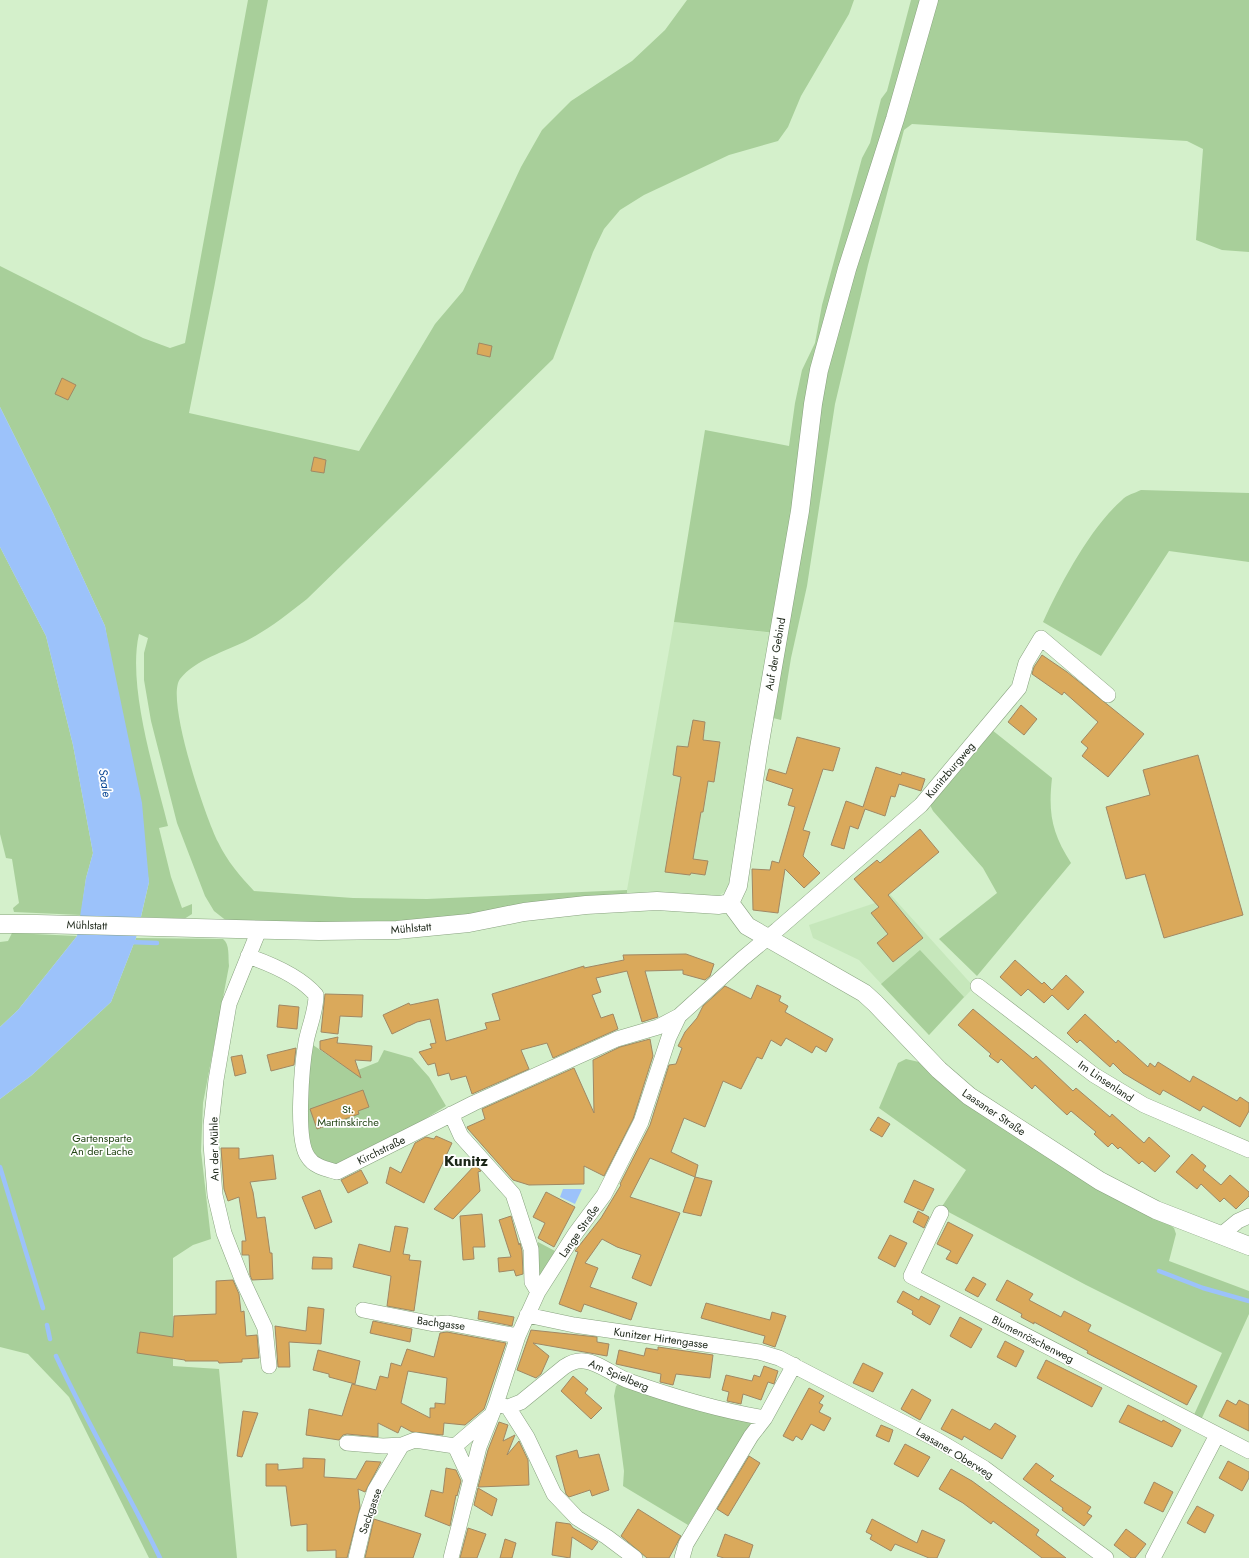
<svg xmlns="http://www.w3.org/2000/svg" width="1249" height="1558" viewBox="0 0 1249 1558" font-family="Jost,sans-serif">
<rect width="100%" height="100%" fill="#d4f0cb"/>
<path fill="#c6e7bb" d="M674,622L773,633L730,884L727,890L720,895L714,896H627V890Z
M889,893L974,987L929,1035L859,960L813,938L809,925L878,902Z"/>
<path fill="#a8cf9a" d="M248,0H268L214,288L189,413L359,451L435,324L463,291L521,167L542,130L571,101L632,61L665,30L687,0H854L849,14L801,96L788,127L778,141L729,155L644,195L620,210L604,229L593,252L553,359L307,599C288,614 269,629 248,640C225,652 196,659 180,679C165,699 206,819 218,842C227,861 240,876 254,891L353,898L427,899L627,890V896L526,905L436,919L394,922H228L214,911L205,896L177,823L151,721L144,680V653L148,638L139,634C127,686 155,773 168,826L159,828L171,877L182,908L192,904V914L181,921L173,918L141,917L149,882L105,626L53,513L0,407V266L143,338L170,348L185,343Z
M911,0H1249V252L1222,250L1196,240L1203,149L1187,141L912,124L904,130L868,265L835,404L807,586L791,658L781,720L769,717L785,634L674,622L705,430L789,446L795,403L802,370L815,343L822,305L862,158L870,143L881,99L887,91Z
M1141,490L1249,493V562L1169,551L1101,656L1043,622C1061,583 1090,528 1122,500C1126,495 1135,493 1141,490Z
M0,547L46,636L73,745L93,853L86,878L81,915L14,912L13,908L19,903L12,859L6,858L0,834Z
M992,730L1052,778C1048,814 1052,833 1071,863L977,976L939,939L997,893L983,868L933,811L930,805Z
M12,933L77,936L18,1010L0,1027V942L8,941Z
M136,938L223,939C230,944 228,957 229,966L203,1103L201,1151L211,1239L193,1245L173,1258V1366L219,1369L237,1558H149L69,1397L28,1354L0,1347V1099L32,1075L111,1002Z
M920,950L964,997L929,1035L881,984Z
M310,1043L353,1072L378,1062L384,1050L412,1058L429,1077L446,1106L371,1152L337,1166L318,1162L307,1141Z
M906,1059L919,1062L1166,1222L1174,1228L1176,1234L1169,1261L1249,1291V1314L1201,1420L1193,1417L1222,1353L1086,1285L941,1208L966,1170L879,1108L898,1063Z
M538,1242L555,1251L538,1278Z
M619,1384L760,1419L723,1468L688,1525L623,1486L624,1471L614,1396L616,1386Z"/>
<path fill="#9cc2fa" d="M0,407L53,513L105,626L142,803L149,882L136,938L111,1002L32,1075L0,1099V1027L18,1010L77,936L86,878L93,853L73,745L46,636L0,547Z
M563,1189H582L575,1204L560,1197Z"/>
<g fill="none" stroke-linecap="round" stroke-linejoin="round">
<path stroke="#9cc2fa" stroke-width="4.5" d="M129,942L157,943
M0,1167L43,1308
M1159,1271L1203,1288L1249,1301
M47,1325L50,1339
M56,1356C88,1425 127,1490 160,1558"/>
</g>
<path fill="#daa95b" stroke="#a08864" fill-rule="evenodd" d="M479,343L492,346L490,357L477,354Z
M62,378L76,385L68,400L55,394Z
M314,457L326,460L324,473L311,471Z
M1042,655L1067,672L1144,734L1108,777L1082,756L1088,748L1081,742L1098,722L1064,692L1062,695L1032,674L1034,667Z
M1021,705L1037,719L1024,735L1008,722Z
M693,720L705,722L703,740L720,742L714,782L708,781L703,812H701L693,859L708,861L705,875L691,873L690,875L665,872L681,777L673,775L677,746L688,747Z
M797,737L840,748L833,771L823,769L803,830L810,832L803,856L820,873L804,888L785,869L778,913L753,910L752,869L770,870L772,861L779,863L795,807L788,805L793,789L766,780L769,769L786,774Z
M1198,755L1243,915L1164,938L1145,874L1126,879L1106,807L1150,795L1143,770Z
M876,767L901,775L902,772L925,779L921,791L899,784L895,797L891,796L885,816L865,809L858,829L850,826L844,849L831,845L846,801L863,807Z
M920,829L939,852L888,895L923,938L893,962L877,943L888,934L871,913L879,907L854,879L877,860L880,863Z
M686,954L714,964L710,976L705,980L683,974V970L645,971L658,1017L642,1022L627,971L596,978L601,992L592,995L601,1018L613,1014L618,1029L553,1058L547,1043L521,1050L529,1069L472,1094L466,1076L451,1080L449,1073L438,1076L435,1063L428,1065L419,1052L432,1048L430,1044L436,1043L430,1019L417,1022L392,1034L383,1015L409,1003L410,1005L438,999L446,1041L487,1029L485,1023L500,1020L492,994L584,966V968L624,960L623,955Z
M1015,960L1042,984L1044,982L1052,990L1066,975L1084,992L1068,1010L1052,995L1044,1003L1028,989L1021,996L1000,977Z
M757,985L781,996L779,1001L788,1006L785,1012L833,1039L826,1052L816,1046L812,1053L786,1038L781,1046L771,1040L762,1059L757,1057L741,1089L723,1081L705,1127L684,1118L671,1152L698,1165L695,1177L650,1158L630,1197L680,1213L651,1286L632,1278L641,1255L617,1247L602,1239L585,1263L598,1268L590,1287L637,1303L631,1320L584,1304L581,1312L559,1304L578,1252L575,1251L601,1218L621,1185L620,1184L650,1125L669,1065L676,1064L682,1048L678,1046L685,1032L697,1018L703,1006L725,986L751,999Z
M325,994L363,995L362,1017L340,1016L338,1034L321,1032Z
M279,1005L299,1007L297,1029L277,1027Z
M973,1009L1033,1059L1036,1056L1073,1091L1076,1088L1110,1117L1112,1114L1144,1143L1149,1137L1170,1156L1155,1172L1142,1161L1139,1164L1120,1147L1118,1149L1112,1143L1108,1147L1094,1134L1096,1132L1071,1111L1067,1115L1035,1085L1032,1089L1001,1059L998,1063L989,1056L991,1054L958,1025Z
M1085,1014L1116,1043L1118,1040L1148,1067L1150,1063L1155,1067L1158,1062L1190,1082L1193,1076L1237,1101L1240,1097L1249,1103V1111L1240,1127L1203,1106L1200,1111L1163,1090L1160,1095L1123,1073L1113,1063L1110,1067L1080,1040L1077,1043L1067,1033Z
M338,1037L337,1043L372,1046L371,1061L355,1060L361,1078L320,1049V1041Z
M650,1039L653,1056L633,1119L604,1176L584,1166V1184L529,1185L513,1180L468,1129L467,1127L485,1119L482,1109L574,1068L594,1113L593,1060L620,1047Z
M296,1048L294,1065L271,1071L267,1055Z
M242,1055L246,1073L235,1076L231,1057Z
M363,1090L369,1107L358,1111L359,1114L317,1129L310,1109Z
M878,1117L890,1124L882,1137L870,1130Z
M436,1136L452,1143L424,1203L386,1183L390,1167L401,1173L415,1143L426,1137L434,1139Z
M221,1148H239V1159L273,1155L276,1179L250,1182L253,1192L257,1218L265,1217L270,1253H272L273,1279L252,1280L250,1275L249,1255H242V1241H246L239,1197L228,1201L224,1189Z
M1192,1154L1206,1166L1203,1170L1221,1185L1230,1175L1249,1192V1196L1236,1209L1224,1198L1220,1202L1201,1184L1197,1189L1176,1172Z
M475,1165L481,1171L478,1172L480,1191L453,1219L434,1209Z
M361,1170L368,1183L348,1193L341,1180Z
M695,1177L712,1181L701,1216L683,1212Z
M914,1180L934,1189L923,1211L904,1202Z
M320,1190L332,1222L315,1229L302,1197Z
M546,1192L575,1207L554,1247L538,1238L545,1223L533,1217Z
M918,1211L929,1217L924,1228L913,1222Z
M482,1214L485,1247H473L474,1259L463,1260L460,1216Z
M511,1216L519,1245L520,1243L522,1251L523,1274L516,1276L514,1270L499,1272L498,1258L511,1257L499,1220Z
M948,1222L973,1235L957,1264L946,1259L951,1251L937,1244Z
M395,1226L408,1228L403,1254L410,1255L409,1260L421,1261L414,1311L387,1306L391,1276L353,1267L359,1244L390,1252Z
M890,1235L907,1243L895,1267L878,1258Z
M313,1257L332,1258V1269H312Z
M973,1277L986,1284L978,1297L965,1290Z
M233,1280L239,1294L241,1312L244,1311L246,1336L257,1335L259,1358L242,1359V1362L219,1363L218,1361H185V1360L137,1353L140,1332L173,1337L174,1316L216,1314V1281Z
M1007,1280L1033,1294L1029,1300L1061,1317L1064,1311L1091,1325L1088,1331L1197,1386L1187,1405L1087,1353L1088,1351L1034,1322V1324L1021,1317L1022,1314L996,1300Z
M903,1291L919,1300L921,1296L940,1306L930,1325L912,1314L913,1311L897,1302Z
M706,1303L770,1320L772,1312L786,1316L775,1347L763,1343L765,1336L701,1318Z
M308,1307L324,1309L321,1344L289,1342L290,1367H278L275,1326L306,1331Z
M479,1311L514,1317L512,1326L478,1319Z
M960,1317L982,1329L971,1348L950,1336Z
M373,1321L412,1329L410,1342L370,1333Z
M531,1330L597,1337V1342L609,1344L607,1356L533,1343L549,1356L541,1374L536,1378L517,1370Z
M447,1332L506,1343L484,1409L465,1425L444,1423L443,1435L412,1432L401,1426L398,1433L378,1423V1437L347,1434L343,1435L339,1440L306,1435L309,1409L342,1416L352,1384L376,1390L380,1376L388,1378L391,1363L401,1366L407,1349L434,1357L440,1333ZM408,1371L447,1378L445,1404L435,1403V1408H430V1418L401,1403Z
M1005,1341L1024,1351L1016,1367L997,1357Z
M658,1347L713,1355L710,1378L676,1374L673,1385L660,1382L661,1374L616,1364L619,1350L644,1356L646,1348L658,1350Z
M318,1350L360,1361L355,1384L329,1377V1374L313,1370Z
M1046,1360L1102,1388L1092,1407L1037,1378Z
M863,1363L883,1373L873,1392L853,1383Z
M764,1366L778,1371L774,1384L768,1382L761,1400L743,1394L741,1404L727,1401L729,1392L722,1390L726,1375L752,1381L754,1375L760,1377Z
M573,1376L588,1389L585,1393L602,1408L591,1419L561,1391Z
M809,1388L824,1396L819,1403L823,1405L819,1412L831,1418L824,1431L811,1424L802,1440L796,1436L793,1441L783,1436Z
M912,1389L931,1400L920,1420L901,1409Z
M1227,1400L1236,1405L1239,1400L1249,1405V1431L1219,1416Z
M1128,1405L1162,1422L1163,1420L1181,1430L1172,1447L1119,1422Z
M952,1409L990,1430L995,1423L1016,1436L1002,1459L964,1436L962,1440L941,1429Z
M243,1411L258,1413L242,1457L237,1456Z
M499,1422L508,1425L503,1441L515,1435L507,1455L519,1441L528,1460L529,1485L478,1487L488,1450Z
M881,1425L893,1430L889,1442L876,1436Z
M905,1444L930,1457L918,1477L894,1464Z
M577,1450L579,1458L599,1454L609,1490L592,1496L590,1490L569,1497L566,1494L556,1456Z
M749,1456L760,1463L728,1516L717,1509Z
M303,1458L325,1459L324,1477L356,1479L366,1461L381,1462L365,1492L358,1489L360,1507L347,1558H336V1550L307,1551V1524L291,1526L286,1486H266V1464H278V1470L303,1468Z
M1228,1461L1249,1472V1478L1242,1491L1219,1478Z
M1036,1463L1054,1476L1050,1480L1091,1507L1087,1513L1092,1516L1084,1526L1062,1510L1063,1508L1023,1479Z
M446,1468L456,1470L461,1481L457,1496L456,1495L450,1526L425,1516L431,1490L443,1493Z
M951,1469L972,1481L1039,1530L1036,1535L1066,1558H1042L993,1521L991,1524L963,1503L939,1489Z
M1154,1482L1173,1492L1163,1512L1144,1503Z
M478,1488L497,1499L492,1516L474,1505Z
M1197,1506L1214,1515L1205,1533L1187,1523Z
M638,1509L681,1536L669,1558H647L621,1536Z
M374,1519L421,1534L413,1558H365Z
M872,1519L917,1543L922,1530L945,1540L937,1558H929L895,1544L891,1551L870,1539L872,1535L866,1532Z
M556,1522L570,1524L573,1528L598,1542L592,1550L572,1537L570,1558L552,1555Z
M468,1528L486,1534L477,1558H460Z
M1126,1529L1146,1544L1135,1558H1131L1114,1545Z
M725,1534L753,1545L749,1558H724L717,1556Z
M505,1539L516,1543L512,1558H500Z"/>
<g fill="none" stroke-linecap="round" stroke-linejoin="round">
<g stroke="#88a27f" stroke-width="16">
<path id="minor" d="M259,930L229,1004L216,1080L211,1125V1144L215,1195L224,1233L242,1279L265,1328L269,1366
M248,956C271,964 300,976 316,995C316,1012 309,1026 306,1042C302,1064 295,1140 308,1157C314,1167 327,1169 337,1172L474,1103L617,1039L658,1027L679,1016
M978,986L1094,1075L1144,1105L1249,1150
M451,1114L461,1136L513,1194L531,1249L532,1282L538,1292
M941,1213L911,1276L1249,1451
M1221,1235L1238,1221L1249,1216
M363,1310L434,1324L448,1323L518,1336
M527,1315L574,1325L759,1352L779,1358L939,1441L984,1468L1106,1558
M499,1405L508,1407L527,1437L554,1494L577,1518L607,1537L635,1558
M508,1407L521,1402L564,1367C570,1363 576,1360 584,1361C599,1362 614,1376 629,1381C674,1397 718,1410 765,1418
M347,1443L383,1446L402,1445L415,1440L455,1446
M470,1478L455,1446L490,1416
M356,1558L366,1516L375,1490L402,1445
M451,1558L479,1447L496,1404L518,1336L538,1292L575,1234L604,1195L641,1122L669,1037L679,1016L742,959L777,930L921,805L1019,688L1026,663L1041,638L1108,695
M682,1558L686,1544L751,1436L765,1418L794,1365
M1153,1558L1217,1435"/>
</g>
<g stroke="#88a27f" stroke-width="19">
<path id="tertiary" d="M730,903L738,886L759,748L800,511L813,404L819,370L847,269L895,119L929,0
M730,903L747,926L864,993L875,1003L939,1070L969,1096L1100,1181L1156,1210L1249,1246
M0,924H37L319,931L397,930L469,923L524,912L586,905L657,901L719,905L730,903"/>
</g>
<use href="#minor" stroke="#fff" stroke-width="15"/>
<use href="#tertiary" stroke="#fff" stroke-width="18"/>
</g>
<g text-anchor="middle" stroke-width="3.5" stroke-linejoin="round" paint-order="stroke">
<g font-size="11" fill="#1c2618" stroke="#fff">
<text transform="translate(775 654) rotate(-80)" y="4">Auf der Gebind</text>
<text transform="translate(950 770) rotate(-50)" y="4">Kunitzburgweg</text>
<text transform="translate(87 925) rotate(2)" y="4">Mühlstatt</text>
<text transform="translate(411 928) rotate(-5)" y="4">Mühlstatt</text>
<text transform="translate(1106 1081) rotate(34)" y="4">Im Linsenland</text>
<text transform="translate(994 1112) rotate(34)" y="4">Laasaner Straße</text>
<text transform="translate(214 1149) rotate(-91)" y="4">An der Mühle</text>
<text transform="translate(381 1150) rotate(-26)" y="4">Kirchstraße</text>
<text transform="translate(579 1231) rotate(-55)" y="4">Lange Straße</text>
<text transform="translate(441 1323) rotate(7)" y="4">Bachgasse</text>
<text transform="translate(661 1338) rotate(8)" y="4">Kunitzer Hirtengasse</text>
<text transform="translate(1033 1339) rotate(27)" y="4">Blumenröschenweg</text>
<text transform="translate(619 1375) rotate(23)" y="4">Am Spielberg</text>
<text transform="translate(955 1453) rotate(31)" y="4">Laasaner Oberweg</text>
<text transform="translate(370 1511) rotate(-71)" y="4">Sackgasse</text>
</g>
<g font-size="11" fill="#234515" stroke="#fff">
<text x="348" y="1113">St.<tspan x="348" dy="13">Martinskirche</tspan></text>
<text x="102" y="1142">Gartensparte<tspan x="102" dy="13">An der Lache</tspan></text>
</g>
<g font-size="12" font-style="italic" fill="#0a4795" stroke="#fff">
<text transform="translate(105 783) rotate(81)" y="4">Saale</text>
</g>
<g font-size="15" font-weight="bold" fill="#1c2618" stroke="#fff">
<text x="466" y="1166">Kunitz</text>
</g>
</g>
</svg>
